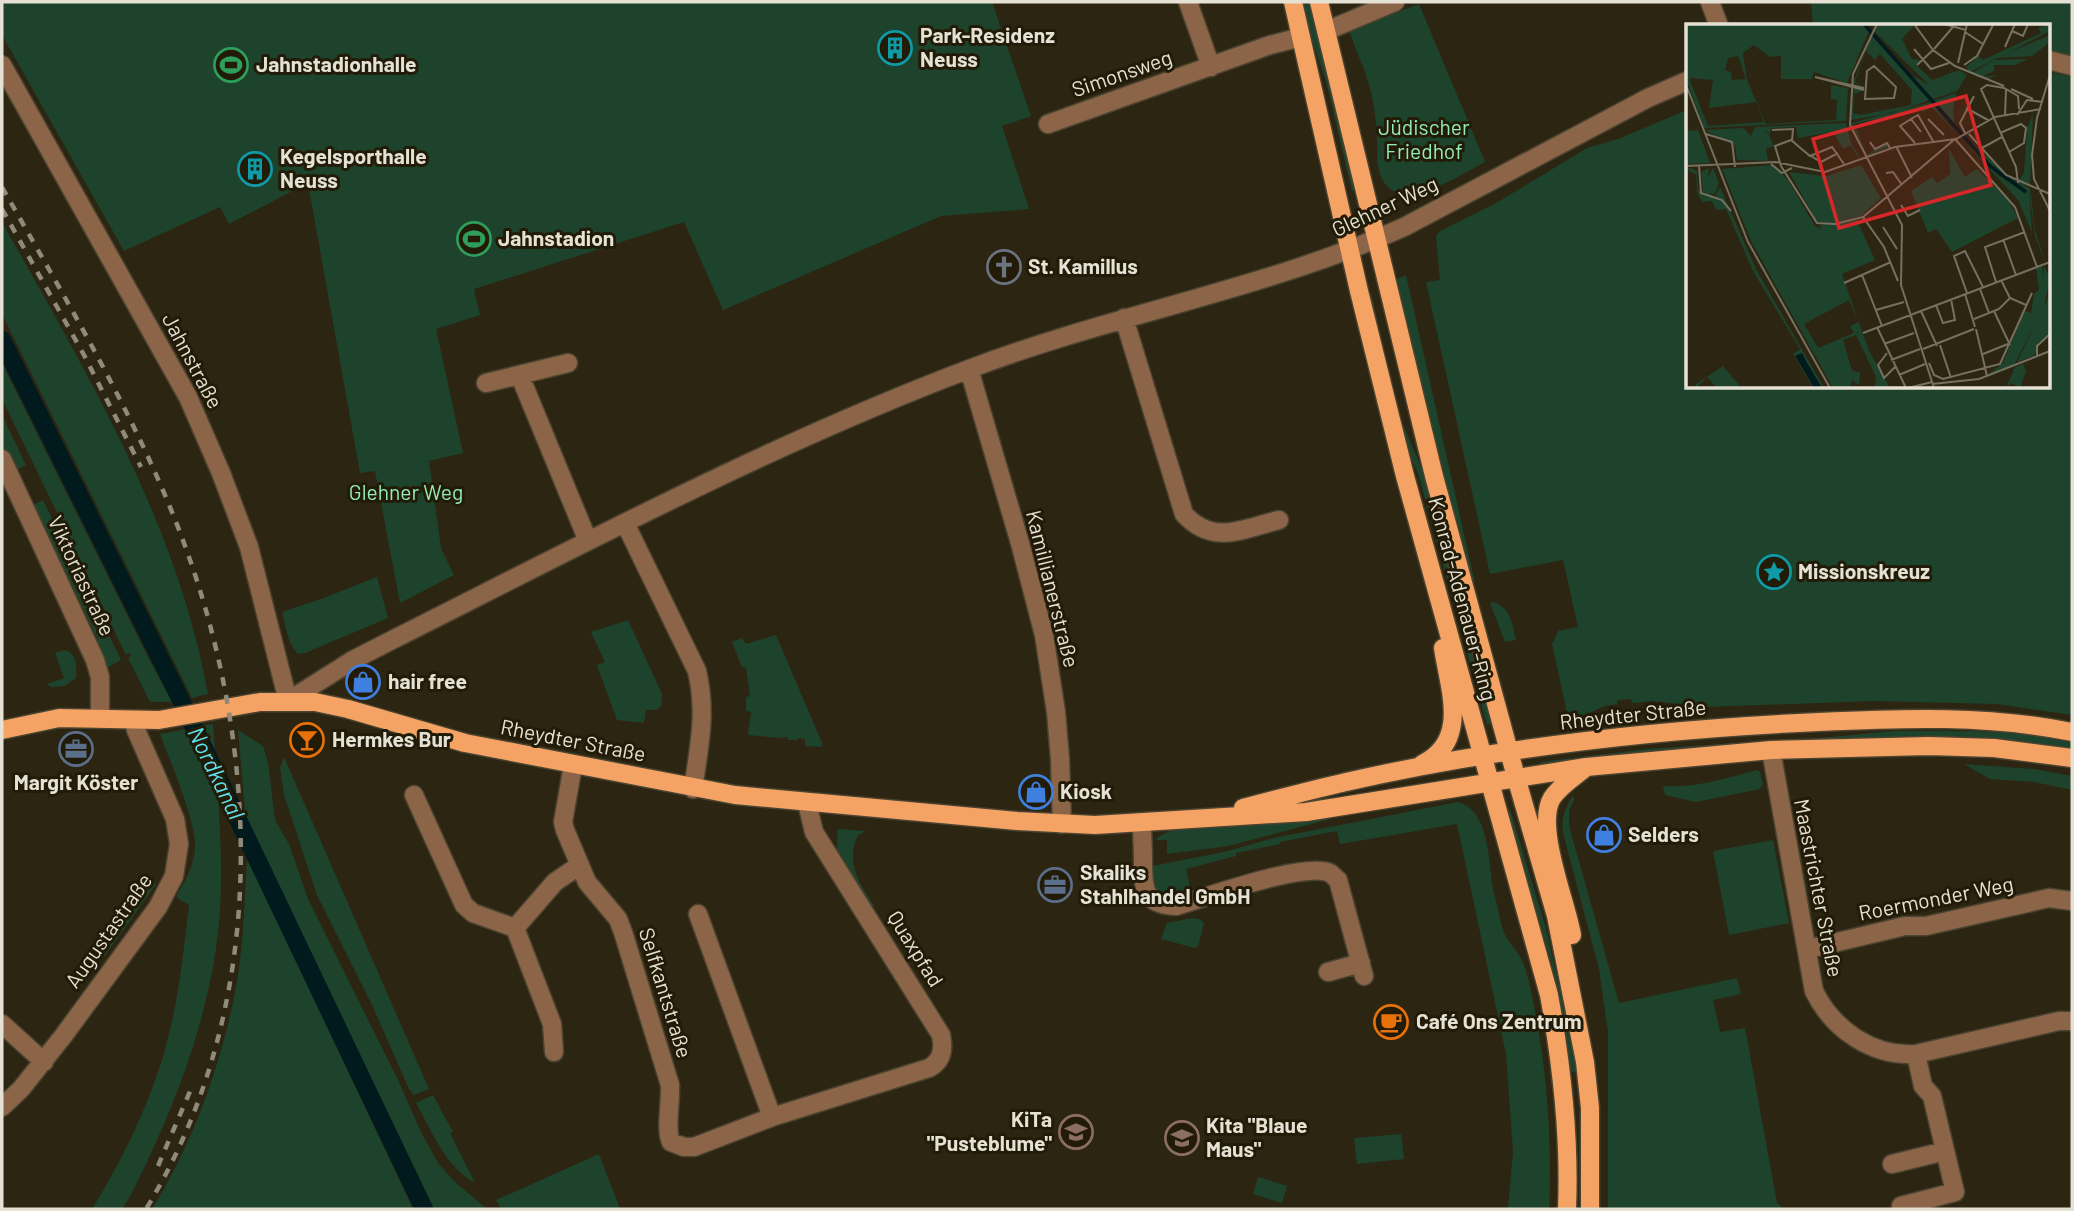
<svg xmlns="http://www.w3.org/2000/svg" width="2074" height="1211" viewBox="0 0 2074 1211" font-family="Barlow,sans-serif">
<rect width="100%" height="100%" fill="#2c2511"/>
<path fill="#1e432d" d="M2,2H992L1031,116L1002,126L1029,209L941,216L723,310L684,222L474,289L480,315L436,329L463,453L429,461L441,548L454,575L400,603L375,471L360,473L308,183L229,224L220,207L124,251L2,35Z
M1303,2H1311L1356,189L1352,191L1326,81L1310,35Z
M1811,2H2072V57L2048,51V26H1813Z
M1419,4L1485,162C1456,177 1390,223 1378,167C1376,158 1378,149 1377,140C1377,127 1375,114 1373,102C1369,75 1357,55 1349,30Z
M2048,72L2072,77V715L1997,704L1874,701L1704,707L1653,701L1632,703L1631,699L1617,700V704L1605,706L1569,722L1552,644L1558,631L1578,627L1563,560L1490,574L1426,282L1440,280L1436,236L1440,231L1498,202L1587,148L1618,139L1687,110V387H2048Z
M2,222C86,372 177,522 208,694L192,698L2,314Z
M1406,275L1475,583L1471,580L1395,280Z
M1371,293L1398,412L1423,472L1492,723L1487,725L1418,473L1404,445L1367,295Z
M2,363L149,659L172,702H150L128,658L131,656L130,653L126,655L2,399Z
M2,415L26,465L14,471L2,445Z
M43,500L121,660L105,669L93,643L98,640L41,520L36,521L29,507Z
M377,577L388,618L305,653L298,654C287,643 286,626 282,612L321,599Z
M1494,602C1511,609 1512,623 1516,640L1505,642L1490,603Z
M628,620L662,694L661,706L656,710H646L644,723L617,720L597,665L605,662L591,632Z
M776,635L822,743V747L805,746V739L799,738L798,740H788V737L779,738L748,735L751,712L746,711V697L750,696L746,668L742,667L732,642L742,638L746,644Z
M64,650C77,652 77,667 76,678L65,686L51,687L47,684L64,678L55,653Z
M213,724C216,777 222,830 221,883C220,993 180,1096 132,1193L122,1209H92C124,1157 153,1098 168,1038C179,995 184,949 189,905L177,898V894C185,883 194,864 195,849C197,823 170,761 160,734Z
M238,730L263,746L268,762L275,820L289,844L308,899L398,1080L421,1132L438,1163L454,1181L487,1209H434L246,821Z
M1894,731C1953,731 2014,729 2072,741V751L1725,746L1541,765L1540,762L1647,749L1831,737Z
M284,757L429,1089L414,1095L409,1089L373,1007L317,895L284,795L280,768Z
M1964,764L2034,769L2072,776V790L2034,782L1990,779Z
M1756,770L1760,772L1763,784L1760,789L1696,802L1665,795L1663,786C1695,788 1725,779 1756,770Z
M1573,795L1574,800L1569,810V826L1619,1003L1737,978L1741,994L1713,1000L1720,1032L1745,1028L1777,1203L1783,1209H1608V1032L1599,969L1563,833C1561,818 1565,808 1573,795Z
M1458,802C1493,812 1487,868 1495,897C1498,908 1500,922 1504,933C1509,944 1520,953 1524,965C1531,983 1533,1003 1537,1022C1548,1084 1552,1146 1549,1209H1508L1513,1151L1506,1054L1457,824L1340,844L1337,831L1280,842V844L1236,853V856L1186,869L1192,895C1162,902 1153,896 1152,866L1224,852L1274,838Z
M1510,809L1546,929L1579,1071L1571,1072L1552,965L1507,810Z
M1334,818L1228,846L1167,854V840H1155C1174,817 1300,819 1334,818Z
M838,829L866,831L858,835C845,861 859,884 874,905L867,909L836,856Z
M1773,840L1789,923L1729,935L1713,851Z
M247,857L413,1209H152C195,1141 227,1049 239,969C244,932 245,894 247,857Z
M152,881L156,884L104,957L99,953Z
M1192,918L1200,919L1204,923L1198,946L1195,948L1161,939L1167,923Z
M433,1095L453,1132L450,1133L475,1183C445,1166 433,1133 416,1103Z
M1401,1134L1404,1159L1357,1164L1354,1138Z
M599,1154L620,1209H501L496,1200Z
M1258,1177L1287,1186L1282,1203L1253,1194Z"/>
<g fill="none" stroke-linecap="round" stroke-linejoin="round">
<path stroke="#001a1d" stroke-width="18" d="M2,340L180,698L424,1209"/>
<g stroke="#4a4330" stroke-width="21">
<path id="minor" d="M1188,2L1211,67
M1710,2L1719,26
M1326,31L1395,2
M2048,60L2072,66
M2,65L188,397L221,473L249,547L288,701L353,660L396,638C585,543 773,443 972,368C1114,314 1266,289 1404,227L1648,98L1687,81
M1048,124L1270,45L1301,37
M1124,318L1184,514C1213,546 1242,529 1279,520
M969,369L1020,543L1044,635L1056,712L1060,759L1062,824
M520,376L588,541
M486,383L568,363
M2,459L95,660L100,677V718
M625,523L697,671C707,713 699,747 693,789
M1771,750L1814,991C1833,1030 1873,1057 1916,1054L2059,1021H2072
M573,765L563,822L565,830L587,882L618,919L623,932L670,1085C671,1102 665,1130 671,1142L684,1147H694L772,1117
M414,795L464,905L473,913L515,928L552,1024L554,1052
M1142,824C1142,835 1143,847 1143,858C1143,886 1142,905 1176,906C1205,898 1305,861 1330,873C1333,875 1335,878 1338,880L1364,976
M698,914L772,1117L929,1068C942,1061 944,1049 941,1035L814,832L807,803
M515,928L555,882L580,865
M1808,949L1905,926H1926L2049,898L2072,901
M1328,972L1361,963
M2,1024L44,1062
M2,1107L21,1089L64,1035L158,907L174,876L179,844L175,819L136,730L134,720
M1892,1164L1945,1151
M1901,1206L1955,1192L1932,1096L1923,1086L1916,1054"/>
</g>
<g stroke="#4a4330" stroke-width="21">
<path id="major" d="M1293,2L1359,291L1405,476L1549,995C1562,1066 1570,1136 1567,1209
M1319,2L1434,476L1516,777L1556,916L1585,1062L1590,1108V1209
M2,730L59,718L159,720L260,702H315L348,709L465,743L735,795L1017,821L1095,825L1306,812L1586,767L1771,750L1929,746L1994,748L2072,758
M1422,764C1470,741 1449,689 1443,648
M1243,808C1277,799 1311,790 1346,782C1500,747 1661,729 1819,722C1903,718 1989,715 2072,732
M1572,935C1566,901 1535,826 1552,798C1560,786 1573,778 1584,769"/>
</g>
<use href="#minor" stroke="#8c6548" stroke-width="18"/>
<use href="#major" stroke="#f4a365" stroke-width="18"/>
<path stroke="#8f8a7a" stroke-width="4.5" stroke-dasharray="9 9" stroke-linecap="butt" d="M2,187C62,293 126,399 172,512C262,733 274,1000 146,1209
M2,209L84,355L141,467
M158,1166L191,1089"/>
</g>
<defs>
<g id="building-ring" transform="scale(1.75)"><circle r="9.5" fill="#221b07" stroke="#0f9aa8" stroke-width="1.5"/><path d="M-4-6H4V6H1V3H-1V6H-4ZM-2.5-4.3h1.7v1.8h-1.7ZM.8-4.3h1.7v1.8H.8ZM-2.5-1h1.7V.8h-1.7ZM.8-1h1.7V.8H.8Z" fill="#0f9aa8"/></g>
<g id="stadium-ring" transform="scale(1.75)"><circle r="9.5" fill="#221b07" stroke="#2e9e5b" stroke-width="1.5"/><path d="M0-5a6.5 5 0 1 0 0 10a6.5 5 0 1 0 0-10ZM-3.5-1.8h7v3.6h-7Z" fill="#2e9e5b"/></g>
<g id="church-ring" transform="scale(1.75)"><circle r="9.5" fill="#221b07" stroke="#6b7280" stroke-width="1.5"/><path d="M-1.2-6h2.4v3.5h3.3v2.4h-3.3V6h-2.4V-.1h-3.3v-2.4h3.3Z" fill="#6b7280"/></g>
<g id="sight-ring" transform="scale(1.75)"><circle r="9.5" fill="#221b07" stroke="#0f9aa8" stroke-width="1.5"/><path d="M0-6L1.8-2.2L6-1.7L2.9 1.2L3.7 5.4L0 3.3L-3.7 5.4L-2.9 1.2L-6-1.7L-1.8-2.2Z" fill="#0f9aa8"/></g>
<g id="shop-ring" transform="scale(1.75)"><circle r="9.5" fill="#221b07" stroke="#3f7fe0" stroke-width="1.5"/><path d="M-5-2.5h2.3a2.7 3.5 0 0 1 5.4 0H5L5.5 6h-11ZM-1.5-2.5h3a1.5 2.3 0 0 0-3 0Z" fill="#3f7fe0"/></g>
<g id="bar-ring" transform="scale(1.75)"><circle r="9.5" fill="#221b07" stroke="#e8710a" stroke-width="1.5"/><path d="M-6-5H6L.8 .8V4.5H3.5V6h-7V4.5H-.8V.8Z" fill="#e8710a"/></g>
<g id="office-ring" transform="scale(1.75)"><circle r="9.5" fill="#221b07" stroke="#5c6f8a" stroke-width="1.5"/><path d="M-6-3h4V-5.5h4V-3h4V5H-6ZM-1-4.5V-3h2v-1.5ZM-6 0V1H6V0Z" fill="#5c6f8a"/></g>
<g id="cafe-ring" transform="scale(1.75)"><circle r="9.5" fill="#221b07" stroke="#e8710a" stroke-width="1.5"/><path d="M-5.5-4.5H6V0H3Q3 3.5 0 3.5H-2.5Q-5.5 3.5-5.5 0ZM3-3.2v2h1.7v-2ZM-6 4.5H4V6H-6Z" fill="#e8710a"/></g>
<g id="school-ring" transform="scale(1.75)"><circle r="9.5" fill="#221b07" stroke="#8d6e63" stroke-width="1.5"/><path d="M0-5L7-2L0 1L-7-2ZM-4 1L0 2.5L4 1V4Q0 6-4 4Z" fill="#8d6e63"/></g>
</defs>
<g fill-rule="evenodd">
<use href="#building-ring" x="895" y="48"/>
<use href="#stadium-ring" x="231" y="65"/>
<use href="#building-ring" x="255" y="169"/>
<use href="#stadium-ring" x="474" y="239"/>
<use href="#church-ring" x="1004" y="267"/>
<use href="#sight-ring" x="1774" y="572"/>
<use href="#shop-ring" x="363" y="682"/>
<use href="#bar-ring" x="307" y="740"/>
<use href="#office-ring" x="76" y="749"/>
<use href="#shop-ring" x="1036" y="792"/>
<use href="#shop-ring" x="1604" y="835"/>
<use href="#office-ring" x="1055" y="885"/>
<use href="#cafe-ring" x="1391" y="1022"/>
<use href="#school-ring" x="1076" y="1132"/>
<use href="#school-ring" x="1182" y="1138"/>
</g>
<g text-anchor="middle" stroke-width="6" stroke-linejoin="round" paint-order="stroke">
<g font-size="21" font-weight="bold" fill="#e5e1d4" stroke="#221b07" text-anchor="start">
<text x="920" y="43">Park-Residenz<tspan x="920" dy="24">Neuss</tspan></text>
<text x="256" y="72">Jahnstadionhalle</text>
<text x="280" y="164">Kegelsporthalle<tspan x="280" dy="24">Neuss</tspan></text>
<text x="498" y="246">Jahnstadion</text>
<text x="1028" y="274">St. Kamillus</text>
<text x="1798" y="579">Missionskreuz</text>
<text x="388" y="689">hair free</text>
<text x="332" y="747">Hermkes Bur</text>
<text x="76" y="790" text-anchor="middle">Margit Köster</text>
<text x="1060" y="799">Kiosk</text>
<text x="1628" y="842">Selders</text>
<text x="1080" y="880">Skaliks<tspan x="1080" dy="24">Stahlhandel GmbH</tspan></text>
<text x="1416" y="1029">Café Ons Zentrum</text>
<text x="1052" y="1127" text-anchor="end">KiTa<tspan x="1052" dy="24">"Pusteblume"</tspan></text>
<text x="1206" y="1133">Kita "Blaue<tspan x="1206" dy="24">Maus"</tspan></text>
</g>
<g font-size="21" fill="#e5e1d4" stroke="#221b07">
<text transform="translate(1122 74) rotate(-19)" y="7">Simonsweg</text>
<text transform="translate(1385 207) rotate(-25)" y="7">Glehner Weg</text>
<text transform="translate(192 361) rotate(62)" y="7">Jahnstraße</text>
<text transform="translate(81 576) rotate(65)" y="7">Viktoriastraße</text>
<text transform="translate(1052 589) rotate(76)" y="7">Kamillianerstraße</text>
<text transform="translate(1462 599) rotate(75)" y="7">Konrad-Adenauer-Ring</text>
<text transform="translate(1633 715) rotate(-6)" y="7">Rheydter Straße</text>
<text transform="translate(573 741) rotate(11)" y="7">Rheydter Straße</text>
<text transform="translate(1818 888) rotate(79)" y="7">Maastrichter Straße</text>
<text transform="translate(1936 899) rotate(-11)" y="7">Roermonder Weg</text>
<text transform="translate(109 931) rotate(-55)" y="7">Augustastraße</text>
<text transform="translate(915 949) rotate(58)" y="7">Quaxpfad</text>
<text transform="translate(665 993) rotate(73)" y="7">Selfkantstraße</text>
</g>
<g font-size="21" fill="#93ecb4" stroke="#221b07">
<text x="1424" y="135">Jüdischer<tspan x="1424" dy="24">Friedhof</tspan></text>
<text x="406" y="500">Glehner Weg</text>
</g>
<g font-size="23" font-style="italic" fill="#5de2ee" stroke="#221b07">
<text transform="translate(216 773) rotate(64)" y="8">Nordkanal</text>
</g>
</g>
<g transform="translate(1686 24)">
<rect width="364" height="364" fill="#2c2511"/>
<path d="M0,0H177L183,7L161,59L128,48L126,55H95V32L84,33L68,21L57,29L61,56L80,100L150,96L151,76L145,75V61L162,64L160,97L18,104L0,55ZM52,32L60,55L46,56L45,48L39,46L42,34ZM3,54L27,56L23,84L70,78L78,98L22,102ZM193,0L228,2L216,15L226,35L234,36L230,41L246,56L273,46L281,51L271,67L206,89L165,96L168,64L176,67L168,70L167,89L174,91L225,81L226,66L194,30L189,36L180,27L169,58L177,61L167,59L186,11L245,75L187,9L226,51L243,61L188,7ZM362,0L364,7L284,48L280,43L293,32L297,36L355,9L352,4ZM364,9L327,27L364,11V18L346,32L311,34ZM342,35L329,41H308V47L295,53L312,51L301,55L290,52L286,49L308,36ZM270,69L267,86L269,103L247,77ZM245,78L272,112L246,83L237,88L233,83L201,93L168,100L181,131L200,119L202,123L181,132L165,99ZM347,89L344,162L334,160L344,164L349,206L361,243L349,212L343,166L346,208L332,176L275,114L313,152L340,169L314,151L278,113L331,159L338,149L341,104ZM160,99L165,119L173,132V135L165,121L157,125L147,108L112,114L110,103L85,104L84,111L82,108H76L82,109L88,122L80,125L82,137L51,136L49,122L19,106L57,104L65,112L69,103ZM12,106L24,139L0,140V107ZM263,125L279,153L291,145L322,176L332,194L266,228L250,205L242,209L225,167L246,153L251,159L264,150ZM87,141L102,156L129,202L135,205L134,201L171,196L189,236L156,250L183,327L204,364L189,363L190,353L170,311L157,316L166,347L174,348L173,361L166,356L164,362L168,364H147L65,217L36,145ZM163,276L173,298L164,302L168,309L132,324L118,300ZM175,141L195,174L175,192L149,199L131,198L103,148L140,152ZM5,144L11,147L12,166L29,172L34,163L70,245L138,364H127L107,330L114,325L67,247L40,185L30,186L26,177L16,178L11,168L10,151L0,145ZM23,144L22,153L27,144L33,159L29,170L17,169L15,148ZM356,242L358,255V242L364,253L358,283L328,341L302,350L317,339L338,287L345,289L348,270L353,266L350,244ZM364,270V310L352,319L349,331L331,338ZM337,340L340,347L334,364L325,359L320,364L329,343ZM37,342L54,362L31,364L21,353L10,364V360Z" fill="#1e432d" fill-rule="evenodd"/>
<path d="M116,329L120,337L136,364H128L114,340L109,332Z" fill="#001a1d"/>
<path fill="none" stroke="#001a1d" stroke-width="3.5" d="M178,0L304,142L340,168"/>
<path fill="none" stroke="#76705f" stroke-width="2" d="M191,0L167,50L164,101L216,201L215,261L248,364M228,0L247,26L269,42L318,62M258,0L280,6M326,7L337,12L342,0M279,8L297,20M319,23L329,0M228,25L245,45L263,39M248,25L267,3M272,39L281,0M231,41L247,26M278,41L291,32L307,1M188,42L210,63L208,74L179,75L181,47ZM364,51L351,94L346,131L348,155L364,187M0,61L62,218L144,364M325,65L347,75M178,66L129,53L178,64M280,84L302,96M331,91L341,76L357,78M319,92L320,66M225,95L232,91L247,117M242,95L258,111M86,106L107,105L106,117M279,109L274,99L288,72M314,109L335,100L340,104L338,119L323,128M20,110L46,118L49,143M283,110L320,151L364,170M184,118L189,125L201,119L204,124M229,119L214,102L225,95L235,108M210,122L226,154M294,125L316,113M125,132L135,138L152,129M85,140L96,149L106,144M158,140L146,123L124,132L105,116L89,122L95,142L131,199L149,200L177,193L269,115L329,183L351,243M0,142L90,138L139,148L209,123L270,115L309,93L355,85M13,142L15,169L36,176L45,187M200,149L207,148L216,161M332,159L330,143L295,65L301,61L318,64L332,72L333,85M215,181L222,192L234,186M177,193L198,223L212,257M197,203L211,225M317,215L330,251M176,251L196,302M315,256L324,274L340,281M310,258L299,223L339,208M158,259L205,238M294,265L303,289M281,269L268,232L279,227L297,263M279,270L289,303M250,281L257,299L269,296L265,275M190,286L218,278M235,287L251,322M308,287L324,321M288,295L313,285L324,274M191,303L220,364M290,305L301,352M177,309L364,238M198,320L228,309M254,321L265,354M237,325L288,305M201,329L192,341L198,354L209,343M297,330L322,320M351,332V322L364,310M205,336L234,325M243,339L248,351L257,355L314,340L346,269M213,351L239,340M246,360L293,355L364,327M222,364L246,358"/>
<path fill="#d62828" fill-opacity="0.15" stroke="#d62828" stroke-width="3.5" d="M280,72L305,161L153,204L127,115Z"/>
<rect width="364" height="364" fill="none" stroke="#e5e1d4" stroke-width="3.5"/>
</g>
<rect width="2074" height="1211" fill="none" stroke="#e5e1d4" stroke-width="7"/>
</svg>
